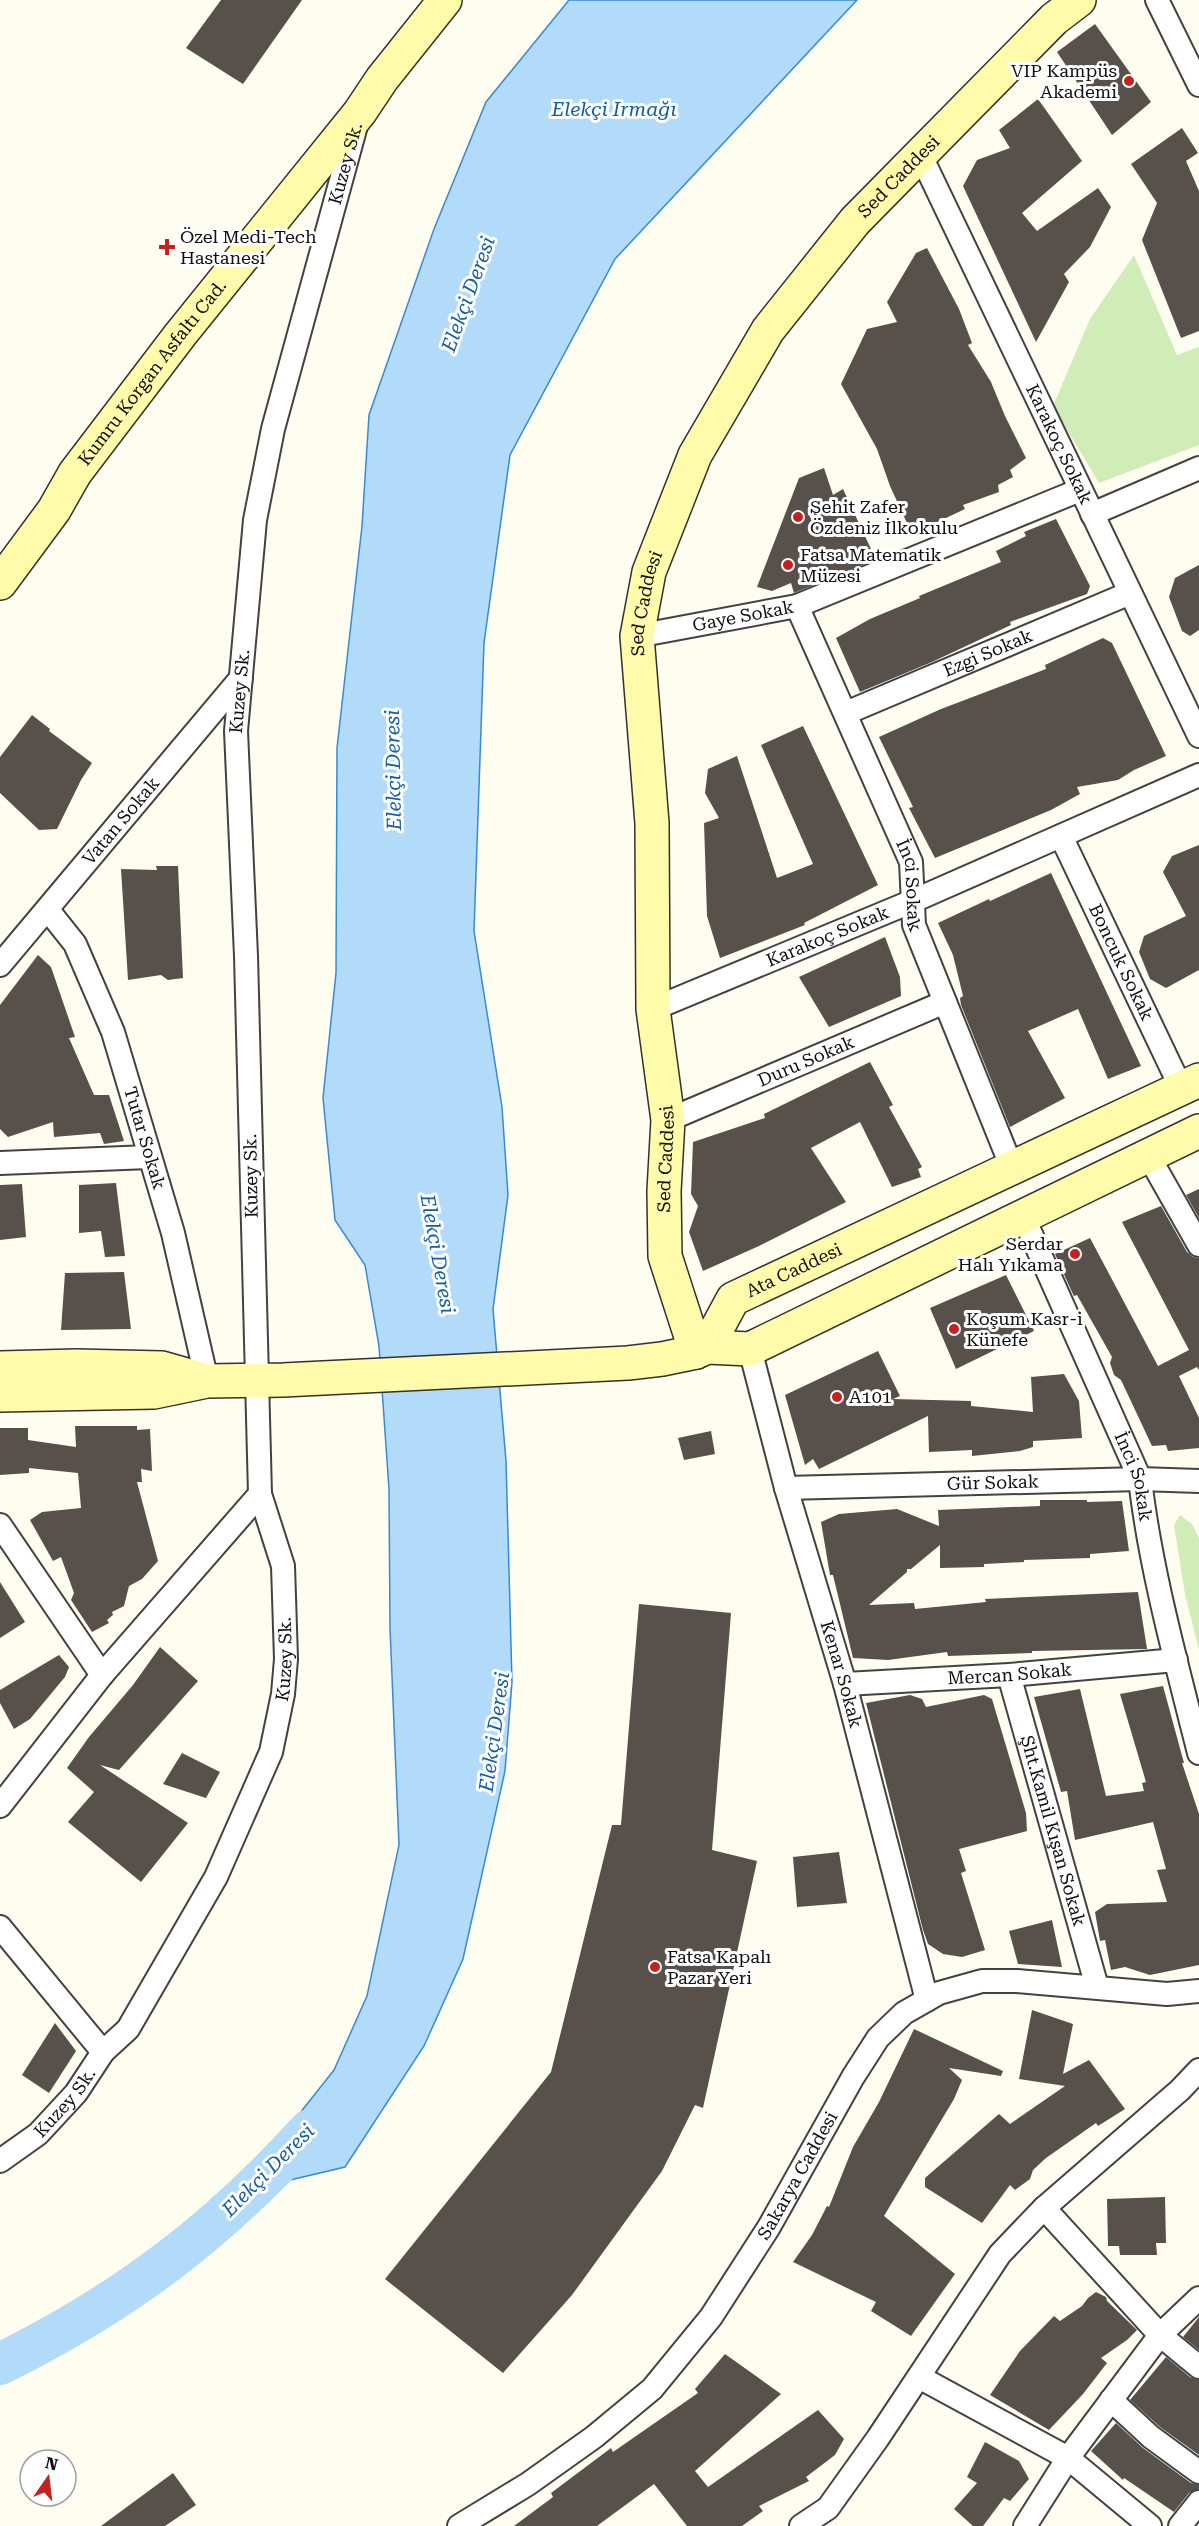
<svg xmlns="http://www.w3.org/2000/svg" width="1199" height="2526" viewBox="0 0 1199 2526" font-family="'Roboto Serif',serif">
<rect width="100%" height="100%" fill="#fffdf0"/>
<path fill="#d0ecb7" d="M1134,255L1177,355L1199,347V445L1099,483L1053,406L1090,319Z
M1180,1515L1192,1524L1199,1538V1650L1185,1594L1174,1525Z"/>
<path fill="#b2daf9" stroke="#368bd3" stroke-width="1.5" d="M569,0H857L615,259L510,455L484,643L474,931L502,1107L508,1195L493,1309L506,1461L512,1682L505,1771L463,1959L424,2046L345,2167L269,2185L277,2142L334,2070L367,1996L399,1845L390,1628L389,1489L379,1346L365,1265L335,1220L323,1098L336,973L337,748L362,526L369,415L434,229L486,102Z"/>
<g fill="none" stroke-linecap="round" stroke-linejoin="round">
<path stroke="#b2daf9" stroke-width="42" d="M0,2364C125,2302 216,2233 310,2130"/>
</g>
<path fill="#58504a" d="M221,0H302L243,84L186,48Z
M1095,24L1151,102L1112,135L1057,52Z
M1038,99L1082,161L1022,213L1037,231L1098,188L1111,207L1090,247L1064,274L1069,282L1036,342L963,186L977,160L1010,148L999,130Z
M1182,128L1198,153L1186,161L1199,191V331L1181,338L1142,240L1157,203L1131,164Z
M927,248L959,309L972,343L968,345L991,382L1005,416L1026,458L1010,470L1013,477L998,485L999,492L963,505L965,509L912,534L890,486L877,449L841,384L867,329L897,322L887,302L916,253Z
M824,468L833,495L843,489L871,549L865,564L794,593L791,583L772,591L757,587L799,478Z
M1056,519L1090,586L1087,594L1010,622L1011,625L932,662L860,692L836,638L870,619L920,598L919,596L1001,562L996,551L1026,536L1024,532Z
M1199,565V630L1190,636L1182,631L1169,597L1175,578Z
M1103,638L1112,643L1166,756L1134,770L1118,780L1077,787L1080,794L1051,810L935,858L909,808L913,807L879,737L941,709L1046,669L1045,665Z
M32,715L50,729L49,731L92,763L81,780L57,829L39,830L0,793V757Z
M803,726L878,885L804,923L805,925L720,958L707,916L704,823L719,818L705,793L708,769L737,756L777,878L813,864L761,745Z
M1199,845V970L1166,988L1150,979L1139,952L1144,936L1186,916L1163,872L1172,856Z
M156,866H178L183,978L168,980L161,975L128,980L121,869L157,870Z
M1051,873L1141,1066L1108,1079L1078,1009L1028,1031L1065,1098L1010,1127L961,1005L960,998L963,996L953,955L938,923L989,899L990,901Z
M885,937L900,977L901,996L829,1027L799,977Z
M38,955L51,967L75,1037L69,1038L94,1095H109L124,1141L104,1144L100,1133L54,1137L53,1122L8,1137L0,1129V1005Z
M870,1062L893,1105L889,1107L922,1167L918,1169L921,1177L892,1187L860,1122L811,1148L846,1202L759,1246L703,1271L689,1232L698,1206L691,1194L693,1142L765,1118L764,1114Z
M116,1183L125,1256L105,1257L101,1231L79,1233V1185Z
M22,1184L26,1237L0,1240V1185Z
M1199,1189V1218L1186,1195Z
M1161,1206L1187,1252L1193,1257L1199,1258V1370L1197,1367L1179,1376L1199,1418V1448L1168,1451L1166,1445L1152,1446L1121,1380L1114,1375L1110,1363L1112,1357L1077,1295L1074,1296L1071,1290L1055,1254L1090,1238L1158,1366L1189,1350L1122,1222Z
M124,1272L131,1329L61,1330L65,1273Z
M1006,1275L1034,1331L956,1369L930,1308Z
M878,1351L900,1396L893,1399L971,1401V1406L1033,1412L1031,1377L1064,1374L1079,1401L1082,1438L1033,1441V1447L1020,1451L972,1456V1450L929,1452L928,1416L819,1469L813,1459L805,1465L785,1395Z
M75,1426H137V1430L150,1429L152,1471L141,1469L142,1482H137L158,1561L142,1579L129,1586L124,1606L112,1612L113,1615L107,1620L109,1623L92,1632L71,1600L74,1593L61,1557L53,1561L30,1520L42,1512L81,1508L78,1473L29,1468V1473L0,1475V1428H28V1440L76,1447Z
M711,1431L715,1454L684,1460L678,1438Z
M1040,1500H1087V1502L1122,1501L1129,1551L1090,1554V1558L1024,1560V1562L984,1564V1567L940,1568V1545L911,1569H907V1572L869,1605L914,1603L915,1609L986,1602L985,1599L1138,1592L1147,1649L1032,1651V1653L948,1656L947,1652L888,1660L853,1658L833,1575H830L821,1522L839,1514L897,1509L939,1526L938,1510L1040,1506Z
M0,1582L25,1622L0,1638Z
M639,1604L731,1613L712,1850L757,1861L703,2108L695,2105L662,2171L572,2295L503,2373L385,2279L551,2072L612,1825H621Z
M160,1647L198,1681L119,1770L100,1765L188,1823L141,1882L68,1822L94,1792L67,1768L89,1737L133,1685Z
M59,1655L69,1667L65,1677L30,1719L14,1729L0,1703V1690Z
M1163,1686L1184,1763H1182L1199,1814V1965L1150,1975L1125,1967L1111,1970L1105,1940L1100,1941L1095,1912L1107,1904L1167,1902L1157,1870L1166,1869L1153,1822L1075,1840L1067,1791L1061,1792L1034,1697L1080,1689L1106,1796L1144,1791L1142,1783L1146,1782L1120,1694Z
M910,1695L922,1699L926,1707L984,1695L992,1699L1026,1813L1027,1831L959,1849L966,1871L961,1873L985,1950L962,1957L943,1954L928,1944L923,1930L866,1703Z
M182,1753L220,1772L206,1798L163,1784Z
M839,1852L847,1903L797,1907L793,1857Z
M1052,1920L1062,1967L1018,1964L1009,1931Z
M1032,2010L1073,2024L1063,2074L1089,2060L1125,2109L1098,2126L1096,2123L1046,2158L1033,2170L1030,2179L1015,2190L1010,2185L982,2223L925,2187V2178L999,2114L1010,2124L1065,2086L1019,2079Z
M55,2023L76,2051L49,2093L22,2075Z
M914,2029L1003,2071L1001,2076L949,2068L962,2080L954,2099L884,2216L955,2274L911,2336L871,2311L876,2302L793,2262L812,2235L827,2206L829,2207L853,2147L879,2102Z
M1165,2197L1166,2243H1156L1157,2255H1120L1119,2246H1108L1107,2199Z
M1096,2292L1106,2297L1107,2301L1137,2330L1127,2340L1101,2358L1107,2363L1083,2394L1049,2430L990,2395L1020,2351L1054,2316L1060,2321L1082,2306L1088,2298Z
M1199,2317V2350L1183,2337Z
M725,2354L781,2394L695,2471L708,2487L818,2410L844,2439L835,2455L806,2477L809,2481L759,2506L763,2511L742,2526H687L654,2484L597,2526H514L553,2497L551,2493L611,2448L613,2452L698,2393L695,2389Z
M1166,2357L1190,2377L1199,2380V2455L1160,2427L1130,2400Z
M1116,2423L1143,2448L1191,2483L1199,2485V2489L1189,2493L1174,2512L1124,2478L1123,2480L1091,2451Z
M985,2442L1019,2461L1029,2479L1010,2501L1004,2498L983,2526H973L954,2509L977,2483L967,2477Z
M173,2473L196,2505L165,2526H101Z"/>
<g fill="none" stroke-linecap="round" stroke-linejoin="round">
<g stroke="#424242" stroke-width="26">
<g id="street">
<path d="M1157,0L1199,85"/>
<path id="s1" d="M920,154L1199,736"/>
<path d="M1092,514L1199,468"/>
<path id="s2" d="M797,606L911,862L914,925L1012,1168"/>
<path id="s3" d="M637,636L797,606L1080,490"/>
<path id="s4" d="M846,713L1130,593"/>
<path id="s5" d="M1061,836L1181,1088"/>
<path id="s6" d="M48,910L75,944L113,1032L173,1233L207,1381"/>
<path id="s7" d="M0,965L241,678"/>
<path id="s8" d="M653,1009L913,901L1199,775"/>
<path id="s9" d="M668,1120L945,1002"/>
<path d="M1148,1155L1199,1245"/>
<path d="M0,1163L149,1157"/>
<path id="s10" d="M1023,1216L1140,1479C1150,1568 1177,1665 1199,1753"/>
<path id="s11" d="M750,1349L786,1488L845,1684L927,2000"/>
<path id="s12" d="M786,1488L1140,1479L1199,1481"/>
<path d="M0,1525L102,1675"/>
<path id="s13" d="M1009,1675L1097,1987"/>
<path id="s14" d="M845,1684L1009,1675L1176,1660"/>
<path d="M0,1806L102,1675L260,1494"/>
<path d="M0,1927L103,2052"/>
<path id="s15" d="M0,2161L38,2134L76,2093L103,2052L128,2029L216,1877L271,1752L283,1694L286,1659L283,1566L260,1494L246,956L236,731L255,520L273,429L357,122"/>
<path d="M1044,2208L1160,2335L1199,2367"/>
<path d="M919,2377L1068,2458L1150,2526"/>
<path d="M1111,2400L1151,2437L1199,2472"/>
<path id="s16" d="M459,2526L528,2484L594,2437L652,2389L711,2317L769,2227L853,2077L878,2038L904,2013L939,1993L982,1981H1017L1167,1994L1199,1991"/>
<path d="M801,2526L828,2508L878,2438L1000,2254L1044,2208L1180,2090L1199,2070"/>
<path d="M1025,2526L1068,2458L1160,2335L1199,2298"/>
<path d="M1180,2526L1199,2502"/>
</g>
</g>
<g stroke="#313131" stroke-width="36">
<g id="secondary">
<path id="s17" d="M0,583L54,510L75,473L180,335L360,112L382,79L445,0"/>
<path id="s18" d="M707,1347L733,1299L1199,1080"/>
<path id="s19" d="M696,1352L665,1256L664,1191L668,1120L653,1009L652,823L637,636L649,572L695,455L768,330L855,221L1054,19L1079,0"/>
<path d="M0,1368L76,1366L162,1368L197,1378"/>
<path d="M0,1395L154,1392L207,1381L283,1380L628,1363L662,1359L696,1352L707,1347L750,1349L1199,1131"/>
</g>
</g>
<use href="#street" stroke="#fff" stroke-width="22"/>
<use href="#secondary" stroke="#fffbab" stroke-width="33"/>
</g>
<g fill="#c6211f" stroke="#fff" stroke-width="2">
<circle cx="1129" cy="81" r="6"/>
<path d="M164 238h6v6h6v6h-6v6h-6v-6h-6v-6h6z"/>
<circle cx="798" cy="517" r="6"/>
<circle cx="788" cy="565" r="6"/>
<circle cx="1075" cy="1254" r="6"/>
<circle cx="954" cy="1329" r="6"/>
<circle cx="837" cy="1397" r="6"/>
<circle cx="655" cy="1967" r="6"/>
</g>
<g text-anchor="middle" stroke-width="6" stroke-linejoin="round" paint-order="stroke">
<g font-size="18" fill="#0f0f0f" stroke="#fff" text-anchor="start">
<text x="1117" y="77" text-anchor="end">VIP Kampüs<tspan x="1117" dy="21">Akademi</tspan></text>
<text x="180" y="243">Özel Medi-Tech<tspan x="180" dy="21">Hastanesi</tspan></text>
<text x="810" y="513">Şehit Zafer<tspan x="810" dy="21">Özdeniz İlkokulu</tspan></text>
<text x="800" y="561">Fatsa Matematik<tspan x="800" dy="21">Müzesi</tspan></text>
<text x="1063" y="1250" text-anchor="end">Serdar<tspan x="1063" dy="21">Halı Yıkama</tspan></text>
<text x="966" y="1325">Koşum Kasr-i<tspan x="966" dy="21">Künefe</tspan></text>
<text x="849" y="1403">A101</text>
<text x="667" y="1963">Fatsa Kapalı<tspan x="667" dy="21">Pazar Yeri</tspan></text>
</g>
<g font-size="18" fill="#0f0f0f" stroke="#fff">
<text dy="6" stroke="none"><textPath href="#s15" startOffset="2104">Kuzey Sk.</textPath></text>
<text dy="6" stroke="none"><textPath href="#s19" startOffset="1260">Sed Caddesi</textPath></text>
<text dy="6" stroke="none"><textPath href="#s17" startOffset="260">Kumru Korgan Asfaltı Cad.</textPath></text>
<text dy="6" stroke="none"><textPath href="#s1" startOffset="322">Karakoç Sokak</textPath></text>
<text dy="6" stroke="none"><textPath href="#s19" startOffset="756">Sed Caddesi</textPath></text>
<text dy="6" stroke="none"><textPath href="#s3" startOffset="108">Gaye Sokak</textPath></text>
<text dy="6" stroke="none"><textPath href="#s4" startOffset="154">Ezgi Sokak</textPath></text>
<text dy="6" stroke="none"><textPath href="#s15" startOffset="1564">Kuzey Sk.</textPath></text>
<text dy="6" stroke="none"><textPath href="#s7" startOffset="188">Vatan Sokak</textPath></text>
<text dy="6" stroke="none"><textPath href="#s2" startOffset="303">İnci Sokak</textPath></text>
<text dy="6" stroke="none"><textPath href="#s8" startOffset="189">Karakoç Sokak</textPath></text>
<text dy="6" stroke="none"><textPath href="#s5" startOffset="140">Boncuk Sokak</textPath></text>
<text dy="6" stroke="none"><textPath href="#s9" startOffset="150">Duru Sokak</textPath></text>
<text dy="6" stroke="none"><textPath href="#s6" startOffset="250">Tutar Sokak</textPath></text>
<text dy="6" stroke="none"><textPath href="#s19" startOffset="198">Sed Caddesi</textPath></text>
<text transform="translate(251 1176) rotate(-91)" y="6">Kuzey Sk.</text>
<text dy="6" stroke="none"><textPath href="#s18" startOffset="122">Ata Caddesi</textPath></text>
<text dy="6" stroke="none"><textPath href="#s10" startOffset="284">İnci Sokak</textPath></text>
<text dy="6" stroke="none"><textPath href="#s12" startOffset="207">Gür Sokak</textPath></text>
<text dy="6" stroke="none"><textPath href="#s15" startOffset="592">Kuzey Sk.</textPath></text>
<text dy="6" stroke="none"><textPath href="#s11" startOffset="338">Kenar Sokak</textPath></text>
<text dy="6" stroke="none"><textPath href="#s14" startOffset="165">Mercan Sokak</textPath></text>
<text dy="6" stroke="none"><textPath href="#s13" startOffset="162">Şht.Kamil Kışan Sokak</textPath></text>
<text dy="6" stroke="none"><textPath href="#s15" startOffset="88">Kuzey Sk.</textPath></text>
<text dy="6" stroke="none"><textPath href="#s16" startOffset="496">Sakarya Caddesi</textPath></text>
</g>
<g font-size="20" font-style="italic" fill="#115da7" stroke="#fff">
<text x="614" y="116">Elekçi Irmağı</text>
<text transform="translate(468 294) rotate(-70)" y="7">Elekçi Deresi</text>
<text transform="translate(393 770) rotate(-91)" y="7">Elekçi Deresi</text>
<text transform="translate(438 1254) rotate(80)" y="7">Elekçi Deresi</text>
<text transform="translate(494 1732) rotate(-82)" y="7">Elekçi Deresi</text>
<text transform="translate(268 2170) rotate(-45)" y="7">Elekçi Deresi</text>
</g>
</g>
<g transform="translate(48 2478) rotate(14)"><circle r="28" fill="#ffffff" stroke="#9f9f9f" stroke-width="1.5"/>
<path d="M0-4.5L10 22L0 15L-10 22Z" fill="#c6211f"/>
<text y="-9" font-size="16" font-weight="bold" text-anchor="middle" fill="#0f0f0f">N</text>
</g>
</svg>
